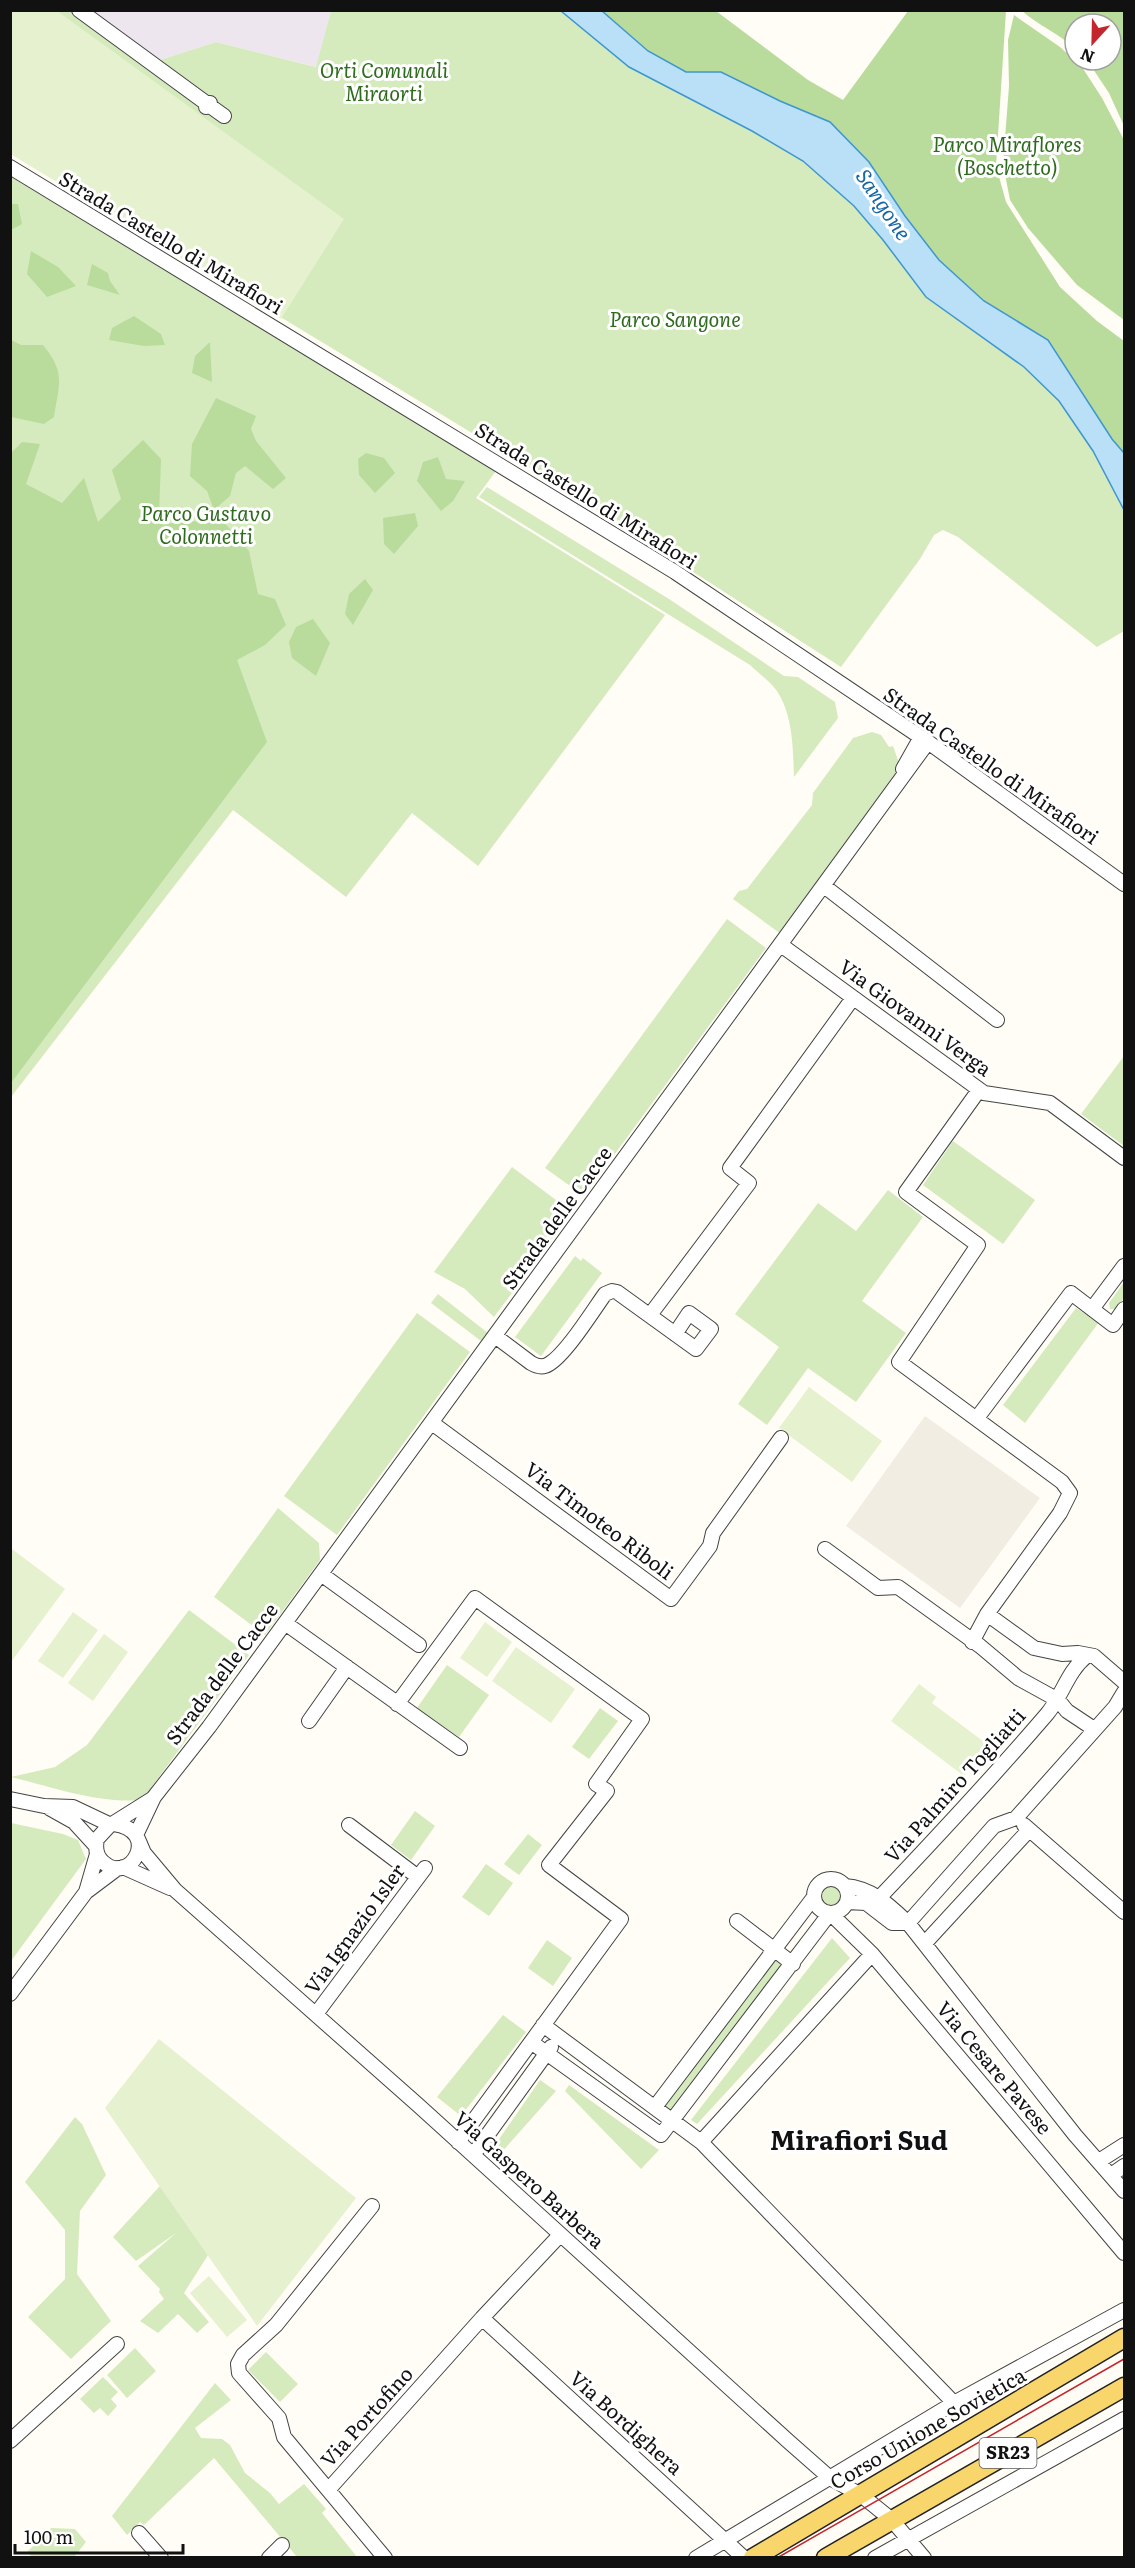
<svg xmlns="http://www.w3.org/2000/svg" width="1135" height="2568" viewBox="0 0 1135 2568" font-family="Literata,serif">
<rect width="100%" height="100%" fill="#fffdf5"/>
<path fill="#eee6ef" d="M92,11H331L317,67L216,42L160,60Z"/>
<path fill="#d5ebbd" d="M10,11H92L160,60L216,42L316,67L331,11H561L629,67L752,131L803,161L854,206L883,240L926,297L1024,367L1059,401L1093,451L1124,510V672V631L1097,647L958,537L943,530L934,535L920,559L841,667L566,490L11,154Z
M10,176L496,471L476,498L665,615L478,866L412,813L346,897L233,810L11,1097Z
M487,487L669,599L784,676L798,677L835,702L838,718L794,777C793,748 793,716 777,691C770,681 758,673 750,665L479,497Z
M872,732L881,735L889,747L893,746L899,763L894,780L781,934L733,899L739,891L747,889L812,805L813,793L853,738Z
M727,919L766,948L584,1196L545,1168Z
M1124,1056V1146L1081,1114Z
M953,1141L1035,1200L1003,1244L923,1185Z
M512,1167L572,1212L494,1317L465,1289L434,1272Z
M888,1190L923,1217L862,1301L906,1333L856,1402L808,1368L767,1425L738,1404L779,1347L735,1314L818,1203L856,1231Z
M575,1256L581,1261L583,1258L602,1273L541,1356L515,1337Z
M1124,1282V1298L1116,1309H1110L1109,1303Z
M438,1294L488,1333L481,1341L431,1303Z
M1076,1308L1099,1322L1025,1423L1003,1405Z
M417,1313L470,1352L337,1535L284,1496Z
M278,1508L319,1543L320,1560L265,1635L214,1597Z
M189,1610L249,1655L142,1800C99,1804 52,1787 11,1777L55,1767L87,1745Z
M447,1665L489,1695L459,1737L417,1708Z
M600,1708L618,1721L589,1759L572,1747Z
M415,1811L435,1826L411,1860L391,1845Z
M11,1823L63,1834L78,1840L86,1859L11,1961Z
M528,1834L542,1845L519,1875L504,1864Z
M486,1864L513,1883L489,1916L462,1897Z
M821 1896a10 10 0 1 1 20 0a10 10 0 1 1-20 0Z
M832,1938L850,1958L697,2124L691,2120Z
M547,1940L572,1958L553,1986L528,1968Z
M775,1959L782,1965L670,2112L662,2107Z
M503,2015L526,2032L461,2116L437,2097Z
M540,2080L556,2091L501,2153L495,2145Z
M569,2085L659,2150L641,2169L565,2091Z
M75,2117L82,2124L106,2175L80,2211L77,2274L111,2321L71,2359L28,2317L65,2279V2230L25,2182Z
M160,2186L208,2255L184,2293L209,2322L197,2333L178,2314L158,2333L140,2321L164,2299L159,2292L160,2289L138,2266L176,2233L136,2261L113,2237Z
M135,2348L156,2371L127,2398L107,2375Z
M266,2352L298,2384L280,2402L248,2370Z
M103,2377L118,2392L111,2399L117,2406L108,2416L100,2408L94,2413L80,2399Z
M215,2383L231,2400L195,2428L201,2438L222,2439L230,2445L245,2473L270,2493L279,2504L304,2484L326,2509L322,2513L357,2557H297L214,2458L144,2525L140,2522L127,2535L112,2516Z
M51,2528L75,2529L86,2542L74,2557H32L27,2552Z"/>
<path fill="#b9dc9c" d="M602,11H716L808,80L843,100L908,11H1006L996,166L1006,202L1060,287L1097,321L1124,341V453L1112,439L1048,340L984,301L939,260L830,122L780,101L721,72L686,73L648,51Z
M1022,11H1124V126L1109,93L1087,60H1111V24H1075V49C1059,33 1039,26 1022,11Z
M1014,15L1060,47L1082,67L1102,98L1124,140V320L1077,285L1028,228L1010,200L1003,164L1009,86L1008,40Z
M11,204H18L22,224L11,230Z
M31,251L58,267L76,286L47,297L27,274Z
M92,264L108,273L110,281L120,295L87,285Z
M134,316L161,334L165,345L144,346L109,340L112,328Z
M11,340L21,345H43C66,373 59,383 54,417L44,424L11,417Z
M210,342L212,382L192,373L195,356Z
M216,398L256,416L251,429L256,441L286,478L273,489L245,466L236,473L230,496L214,510L207,491L190,476L192,444Z
M143,440L161,459L159,516L163,525L183,521L224,522L249,551L258,594L275,599L286,625L265,645L237,660L267,742L11,1083V453L22,442L40,444L26,484L62,503L84,478L98,522L121,499L112,470Z
M366,453L384,458L395,473L375,493L359,475L358,459Z
M438,457L446,479L465,481L453,501L441,511L417,481L423,462Z
M415,513L418,526L394,554L384,544L383,518Z
M365,579L373,590L353,625L345,614L349,594Z
M313,619L330,643L316,676L292,658L289,642L296,627Z"/>
<path fill="#e6f2cf" d="M10,11H57L344,219L281,319L11,154Z
M809,1387L882,1441L852,1482L779,1428Z
M12,1549L65,1589L11,1662L10,1551Z
M73,1612L98,1630L63,1678L38,1661Z
M485,1622L512,1642L487,1677L460,1658Z
M104,1634L128,1652L93,1701L68,1683Z
M516,1647L575,1689L551,1723L492,1681Z
M919,1684L936,1697L932,1703L987,1744L964,1776L891,1721Z
M159,2039L356,2198L257,2326L105,2108Z
M209,2276L247,2320L227,2337L190,2293Z"/>
<path fill="#f1ede2" d="M925,1416L1040,1498L960,1608L846,1526Z"/>
<path fill="#b9e0f7" stroke="#3f96cf" stroke-width="1.5" d="M561,11H602L648,51L686,72H721L780,101L830,122L869,162L905,216L939,260L984,301L1048,340L1112,439L1124,453V510L1093,451L1059,401L1024,367L926,297L883,240L854,206L803,161L752,131L629,67Z"/>
<g fill="none" stroke-linecap="round" stroke-linejoin="round">
<g stroke="#444" stroke-width="16">
<path id="minor" d="M79,10L206,103H210V106
M206,103V107L210,106L224,116
M10,167L675,572L928,742L1124,884
M903,769L921,737
M824,886L997,1020
M781,945L984,1093L1050,1103L1124,1158
M1092,1309L1124,1266
M650,1315L749,1183L730,1168L853,998
M495,1336L531,1363C536,1366 543,1368 549,1364C566,1354 592,1312 605,1294L612,1291L617,1292L696,1349L711,1329L689,1313L675,1334
M977,1418L1071,1293L1113,1325L1124,1309
M432,1423L671,1599L710,1546L713,1533L781,1438
M825,1549L878,1588L898,1587L980,1646L1018,1678L1058,1700L1067,1711L1094,1729
M321,1574L419,1645
M987,1614L1034,1648L1062,1654L1078,1653L1094,1656L1124,1682
M285,1623L460,1748
M972,1642L987,1614L1060,1513L1070,1493L1062,1482L899,1362L978,1245L906,1192L979,1090
M397,1704L475,1598L642,1719L596,1784L607,1791L549,1865L621,1919L458,2142
M309,1721L347,1667
M10,1799L44,1806L73,1807L111,1825
M49,1808L74,1822L96,1846
M114,1824C162,1831 130,1887 103,1862C96,1856 95,1848 97,1839L109,1826L152,1799
M349,1825L418,1877
M1024,1825L1124,1912
M136,1835L154,1797L209,1727L928,742
M138,1839L144,1853L175,1890L418,2105L788,2441L830,2478L861,2495L892,2520L924,2558
M123,1867L170,1888
M814 1896a17 17 0 1 1 34 0a17 17 0 1 1-34 0Z
M845,1886C872,1888 889,1905 908,1923L1075,2135L1124,2191
M86,1892L97,1854
M880,1897C937,1837 993,1777 1047,1714C1063,1695 1067,1671 1088,1655
M847,1902L866,1903L892,1923H908L994,1826L1016,1818L1115,1707L1124,1692
M830,1913L872,1954L1124,2253
M737,1921L793,1964
M925,1943L1029,1830
M10,1994L86,1892L118,1868
M316,2014L425,1868
M543,2025L701,2142L954,2403
M531,2042L661,2135L830,1913
M655,2107L814,1897
M701,2142L872,1954
M473,2155L551,2047
M1099,2161L1124,2145
M1111,2175L1124,2166
M372,2206L276,2325L243,2355L238,2364L239,2373L279,2418L284,2437L385,2558
M482,2318L744,2558
M10,2441L117,2344
M329,2489L482,2318L560,2235
M139,2533L161,2558
M269,2558L282,2545
M696,2558L954,2403L1124,2310
M875,2558L1124,2419"/>
</g>
<g stroke="#222" stroke-width="21">
<path id="major" d="M753,2558L1124,2338
M826,2558L1124,2387"/>
</g>
<use href="#minor" stroke="#fff" stroke-width="14"/>
<use href="#major" stroke="#f9d66b" stroke-width="18"/>
<path stroke="#c4262e" stroke-width="1.5" d="M777,2558L1124,2359"/>
</g>
<g text-anchor="middle" stroke-width="6" stroke-linejoin="round" paint-order="stroke">
<rect fill="#fff" stroke="#585858" stroke-width="1.5" x="979.5" y="2438" width="57" height="30" rx="4.5"/>
<g font-size="18" font-weight="bold" fill="#111">
<text x="1008" y="2459">SR23</text>
</g>
<g font-size="20" font-style="italic" fill="#2f6b1f" stroke="#fff">
<text x="384" y="78">Orti Comunali<tspan x="384" dy="23">Miraorti</tspan></text>
<text x="1007" y="152">Parco Miraflores<tspan x="1007" dy="23">(Boschetto)</tspan></text>
<text x="675" y="327">Parco Sangone</text>
<text x="206" y="521">Parco Gustavo<tspan x="206" dy="23">Colonnetti</tspan></text>
</g>
<g font-size="20" fill="#111" stroke="#fff">
<text transform="translate(171 243) rotate(31)" y="7">Strada Castello di Mirafiori</text>
<text transform="translate(586 496) rotate(32)" y="7">Strada Castello di Mirafiori</text>
<text transform="translate(991 766) rotate(35)" y="7">Strada Castello di Mirafiori</text>
<text transform="translate(915 1018) rotate(36)" y="7">Via Giovanni Verga</text>
<text transform="translate(557 1218) rotate(-54)" y="7">Strada delle Cacce</text>
<text transform="translate(599 1521) rotate(37)" y="7">Via Timoteo Riboli</text>
<text transform="translate(222 1674) rotate(-53)" y="7">Strada delle Cacce</text>
<text transform="translate(955 1786) rotate(-48)" y="7">Via Palmiro Togliatti</text>
<text transform="translate(355 1929) rotate(-54)" y="7">Via Ignazio Isler</text>
<text transform="translate(994 2068) rotate(50)" y="7">Via Cesare Pavese</text>
<text transform="translate(529 2180) rotate(42)" y="7">Via Gaspero Barbera</text>
<text transform="translate(367 2417) rotate(-48)" y="7">Via Portofino</text>
<text transform="translate(626 2423) rotate(42)" y="7">Via Bordighera</text>
<text transform="translate(928 2429) rotate(-30)" y="7">Corso Unione Sovietica</text>
</g>
<g font-size="21" font-style="italic" fill="#1768a6" stroke="#fff">
<text transform="translate(883 205) rotate(56)" y="7">Sangone</text>
</g>
<g font-size="26" font-weight="bold" fill="#111" stroke="#fff">
<text x="859" y="2150">Mirafiori Sud</text>
</g>
</g>
<rect width="1135" height="2568" fill="none" stroke="#111111" stroke-width="24"/>
<g transform="translate(1093 42) rotate(202)"><circle r="28" fill="#ffffff" stroke="#a0a0a0" stroke-width="1.5"/>
<path d="M0-4.5L10 22L0 15L-10 22Z" fill="#c4262e"/>
<text y="-9" font-size="16" font-weight="bold" text-anchor="middle" fill="#111111">N</text>
</g>
<path d="M15 2544v9h168v-9" fill="none" stroke="#111111" stroke-width="3"/>
<text x="24" y="2544" font-size="18" fill="#111111" stroke="#ffffff" stroke-width="4.5" paint-order="stroke">100 m</text>
</svg>
